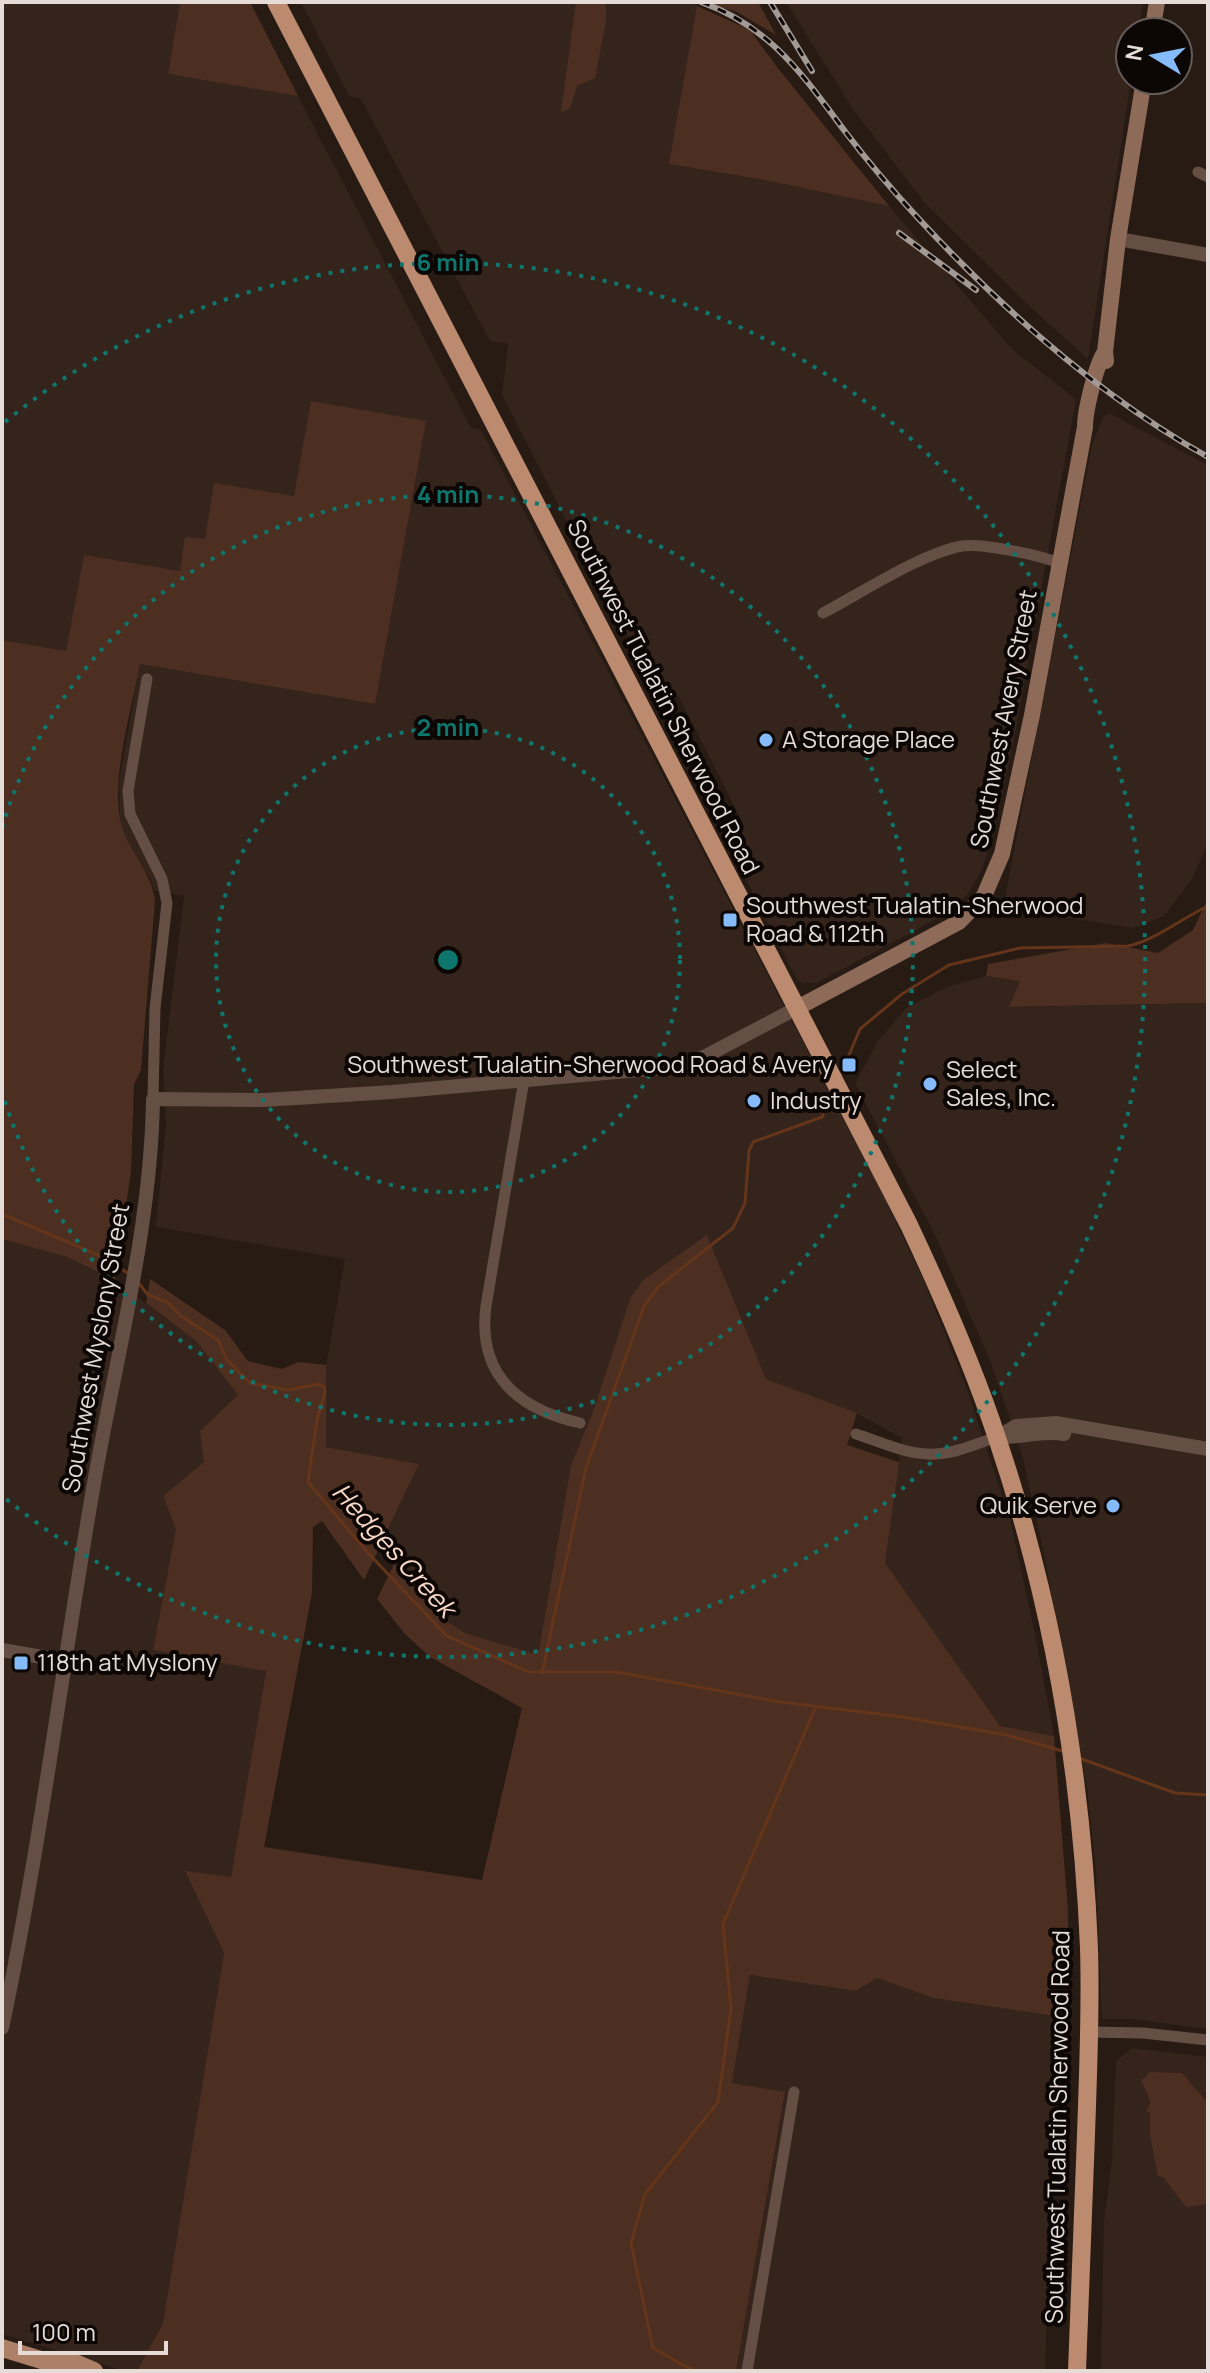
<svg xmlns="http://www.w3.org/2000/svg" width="1210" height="2373" viewBox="0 0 1210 2373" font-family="Manrope,sans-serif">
<rect width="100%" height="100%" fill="#271b14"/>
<path fill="#35241b" d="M2,2H180L168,74L298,96L471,428L481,430L881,1190L923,1279L967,1389L1011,1523L1035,1634L1054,1736L1000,1726L884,1563L902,1438L856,1413L766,1379L707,1235L593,1412L571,1465L539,1650L532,1653L465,1633L440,1617L379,1549L419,1464L326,1447V1365L345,1259L156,1227L166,1125L163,1070L184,896L154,890L150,878L126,841L120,821L119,782L140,664L375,704L294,496L205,540L180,571L84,556L66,651L2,640Z
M301,2H698L670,164L759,179L889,206L1012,349L1076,399L1013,744L992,840L981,871L967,895L949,912L817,983H802L796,978L725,838L745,827L678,695L664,701L592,570L502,395L508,344L490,341L361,99L349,96Z
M786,2H1143L1139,32H1130L1131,80L1088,359L1027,304L923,201L853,109Z
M1109,413L1208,465V843L1192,879L1164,916L1134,928L1003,908L1092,445L1103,417Z
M986,976L1020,981L1010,1007L1208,1003V2029L1132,2019H1102L1096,1871L1087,1787L1045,1558L1023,1458L991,1363L937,1239L855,1083L878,1041L906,1008L949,986Z
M2,1239L67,1257L115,1280L197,1342L239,1395L200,1431L205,1462L163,1496L177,1529L153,1650L266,1670L231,1878L185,1871L224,1953L163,2323L137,2371H124L2,2334Z
M750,1975L856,1991L877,1978L933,1998L1068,2018L1053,2140L1045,2371H736L785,2093L732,2083Z
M1132,2048L1208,2057V2371H1101L1104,2221L1112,2160L1116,2061Z"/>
<path fill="#4c2f20" d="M180,2H250L298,96L168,74Z
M576,2H603L606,5V21L595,78L577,86L570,109L561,112Z
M704,2H758L776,35L737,12Z
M697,6L750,30L777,67L889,206L759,179L669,164Z
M311,401L426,421L375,704L140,664C132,708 110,781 121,823C128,852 152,871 155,901L141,1070L134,1084L131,1172L115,1280L67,1257L2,1239V640L66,651L84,555L180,571L185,537L205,539L214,483L294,496Z
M1208,898V1003L1009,1007L1020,981L986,976L988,964L1106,943L1158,953L1193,930Z
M707,1235L766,1379L857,1413L847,1445L899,1462L885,1563L1000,1726L1054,1736L1068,1910V2018L933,1998L877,1978L856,1991L750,1975L732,2083L785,2092L736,2371H137L163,2323L224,1953L185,1871L231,1877L266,1671L153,1650L176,1529L163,1496L204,1462L200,1431L238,1395L197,1342L146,1303L150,1279L225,1330L248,1361L282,1369L298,1362L326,1365V1447L419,1464L364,1580L322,1521L313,1527L312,1593L264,1847L482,1880L522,1708L430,1657L405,1634L377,1599L394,1564L440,1617L465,1633L532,1653L539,1650L571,1465L593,1412L630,1299L643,1280Z
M1150,2072L1182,2073L1208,2103V2204L1186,2207L1163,2177L1158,2176L1150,2135V2112L1146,2111L1151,2102L1141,2081Z"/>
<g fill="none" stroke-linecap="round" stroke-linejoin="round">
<path stroke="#64351a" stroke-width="3" d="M841,1074L860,1029L902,994L949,965L1020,948L1128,946C1156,940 1182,918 1208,906
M2,1214L105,1258L129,1274
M137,1281L148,1295L167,1302L181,1316L218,1340L227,1360L250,1383L288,1390L319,1384L324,1387L325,1392L317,1420L308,1482L368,1553L447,1636L529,1672H617L780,1702L896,1716L1007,1735L1062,1751
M542,1673L586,1468L644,1306L658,1287L733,1228L745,1203L749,1151L753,1142L822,1117L832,1093
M1079,1758L1175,1793L1208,1795
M694,2371L653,2348L631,2243L645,2194L718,2102L731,2009L723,1924L816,1706"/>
<path stroke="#654f44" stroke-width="11" d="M1198,172L1208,177
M823,613C861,593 922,553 962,546C983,543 1038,555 1059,563
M147,679L128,791L130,814L162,879L167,903L155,1008L153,1099
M524,1080L486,1306C477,1375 518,1409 580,1423
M856,1434C881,1442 909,1456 936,1454C957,1453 978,1443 997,1437
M1089,2032L1143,2033L1208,2040
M747,2371L794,2092"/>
<path stroke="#654f44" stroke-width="14" d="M1118,239L1208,255
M997,1437L1016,1426L1056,1423L1208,1449
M998,1437C1020,1438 1042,1430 1064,1434
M2,1650L65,1661
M2,2028C40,1850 62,1668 93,1489C115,1360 151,1231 153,1099L264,1100L392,1092L672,1067L702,1058L797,1008"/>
<path stroke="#8e6a58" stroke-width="16" d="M1152,32L1157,2
M1106,361L1105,352L1118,239L1144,80
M797,1008L959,922L984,896L1002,854L1032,715L1085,427C1085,411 1096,364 1105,352"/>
<path stroke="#ad8068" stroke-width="18" d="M2,2348L51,2363L59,2371
M51,2363L68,2360L94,2371"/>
<path stroke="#bc8a6f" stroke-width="18" d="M276,2L909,1225C942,1295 973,1365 997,1438C1052,1601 1082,1776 1089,1948C1091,2010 1088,2073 1086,2135C1083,2214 1080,2292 1077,2371"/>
<g stroke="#a49a95" stroke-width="6">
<path id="rail" d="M701,2C773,28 803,76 847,134C869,163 893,191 918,218C1002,309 1099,396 1208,457
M770,2L812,71
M899,233L976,290"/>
</g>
<use href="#rail" stroke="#0c0705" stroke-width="3" stroke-dasharray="9" stroke-linecap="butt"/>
</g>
<g fill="none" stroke="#0f766e" stroke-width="4" stroke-dasharray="4 8">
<circle cx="448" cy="960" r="232"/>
<path d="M2 828A465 465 0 1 1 2 1092"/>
<path d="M5 422A697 697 0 1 1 5 1498"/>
</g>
<g fill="#85bbfb" stroke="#0c0705" stroke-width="3">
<circle cx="766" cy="740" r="8"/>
<rect x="722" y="912" width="16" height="16" rx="4"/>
<rect x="841" y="1057" width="16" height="16" rx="4"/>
<circle cx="930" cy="1084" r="8"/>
<circle cx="754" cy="1101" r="8"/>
<circle cx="1113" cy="1506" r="8"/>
<rect x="13" y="1655" width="16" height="16" rx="4"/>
</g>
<g text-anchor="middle" stroke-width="8" stroke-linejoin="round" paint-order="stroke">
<g font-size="24" fill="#e5dcd8" stroke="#0c0705">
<text transform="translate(663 697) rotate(63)" y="8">Southwest Tualatin Sherwood Road</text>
<text transform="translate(1004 719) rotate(-79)" y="8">Southwest Avery Street</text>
<text transform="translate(96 1348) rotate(-80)" y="8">Southwest Myslony Street</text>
<text transform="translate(1058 2127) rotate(-89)" y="8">Southwest Tualatin Sherwood Road</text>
</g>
<g font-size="24" fill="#e5dcd8" stroke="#0c0705" text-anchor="start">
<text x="782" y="748">A Storage Place</text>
<text x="746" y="914">Southwest Tualatin-Sherwood<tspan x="746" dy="28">Road &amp; 112th</tspan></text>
<text x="833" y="1073" text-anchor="end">Southwest Tualatin-Sherwood Road &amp; Avery</text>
<text x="946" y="1078">Select<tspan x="946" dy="28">Sales, Inc.</tspan></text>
<text x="770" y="1109">Industry</text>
<text x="1097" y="1514" text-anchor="end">Quik Serve</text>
<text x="37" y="1671">118th at Myslony</text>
</g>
<g font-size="26" font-style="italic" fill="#fad9c8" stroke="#0c0705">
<text transform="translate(394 1550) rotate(48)" y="9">Hedges Creek</text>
</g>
</g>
<circle cx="448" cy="960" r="12" fill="#0f766e" stroke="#0c0705" stroke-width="4"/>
<g font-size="24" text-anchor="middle" font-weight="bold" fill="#0f766e" stroke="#0c0705" stroke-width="8" stroke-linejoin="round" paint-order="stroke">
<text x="448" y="271">6 min</text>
<text x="448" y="503">4 min</text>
<text x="448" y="736">2 min</text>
</g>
<rect width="1210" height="2373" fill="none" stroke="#e5dcd8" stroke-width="8"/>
<g transform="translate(1154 56) rotate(280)"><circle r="38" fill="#0c0705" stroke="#635c59" stroke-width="2"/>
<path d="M0-6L14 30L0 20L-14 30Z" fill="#85bbfb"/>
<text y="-12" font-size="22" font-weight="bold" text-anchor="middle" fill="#e5dcd8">N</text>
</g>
<path d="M20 2341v12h146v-12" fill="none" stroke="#e5dcd8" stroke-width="4"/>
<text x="32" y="2341" font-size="24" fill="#e5dcd8" stroke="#0c0705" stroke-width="6" paint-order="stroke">100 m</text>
</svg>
